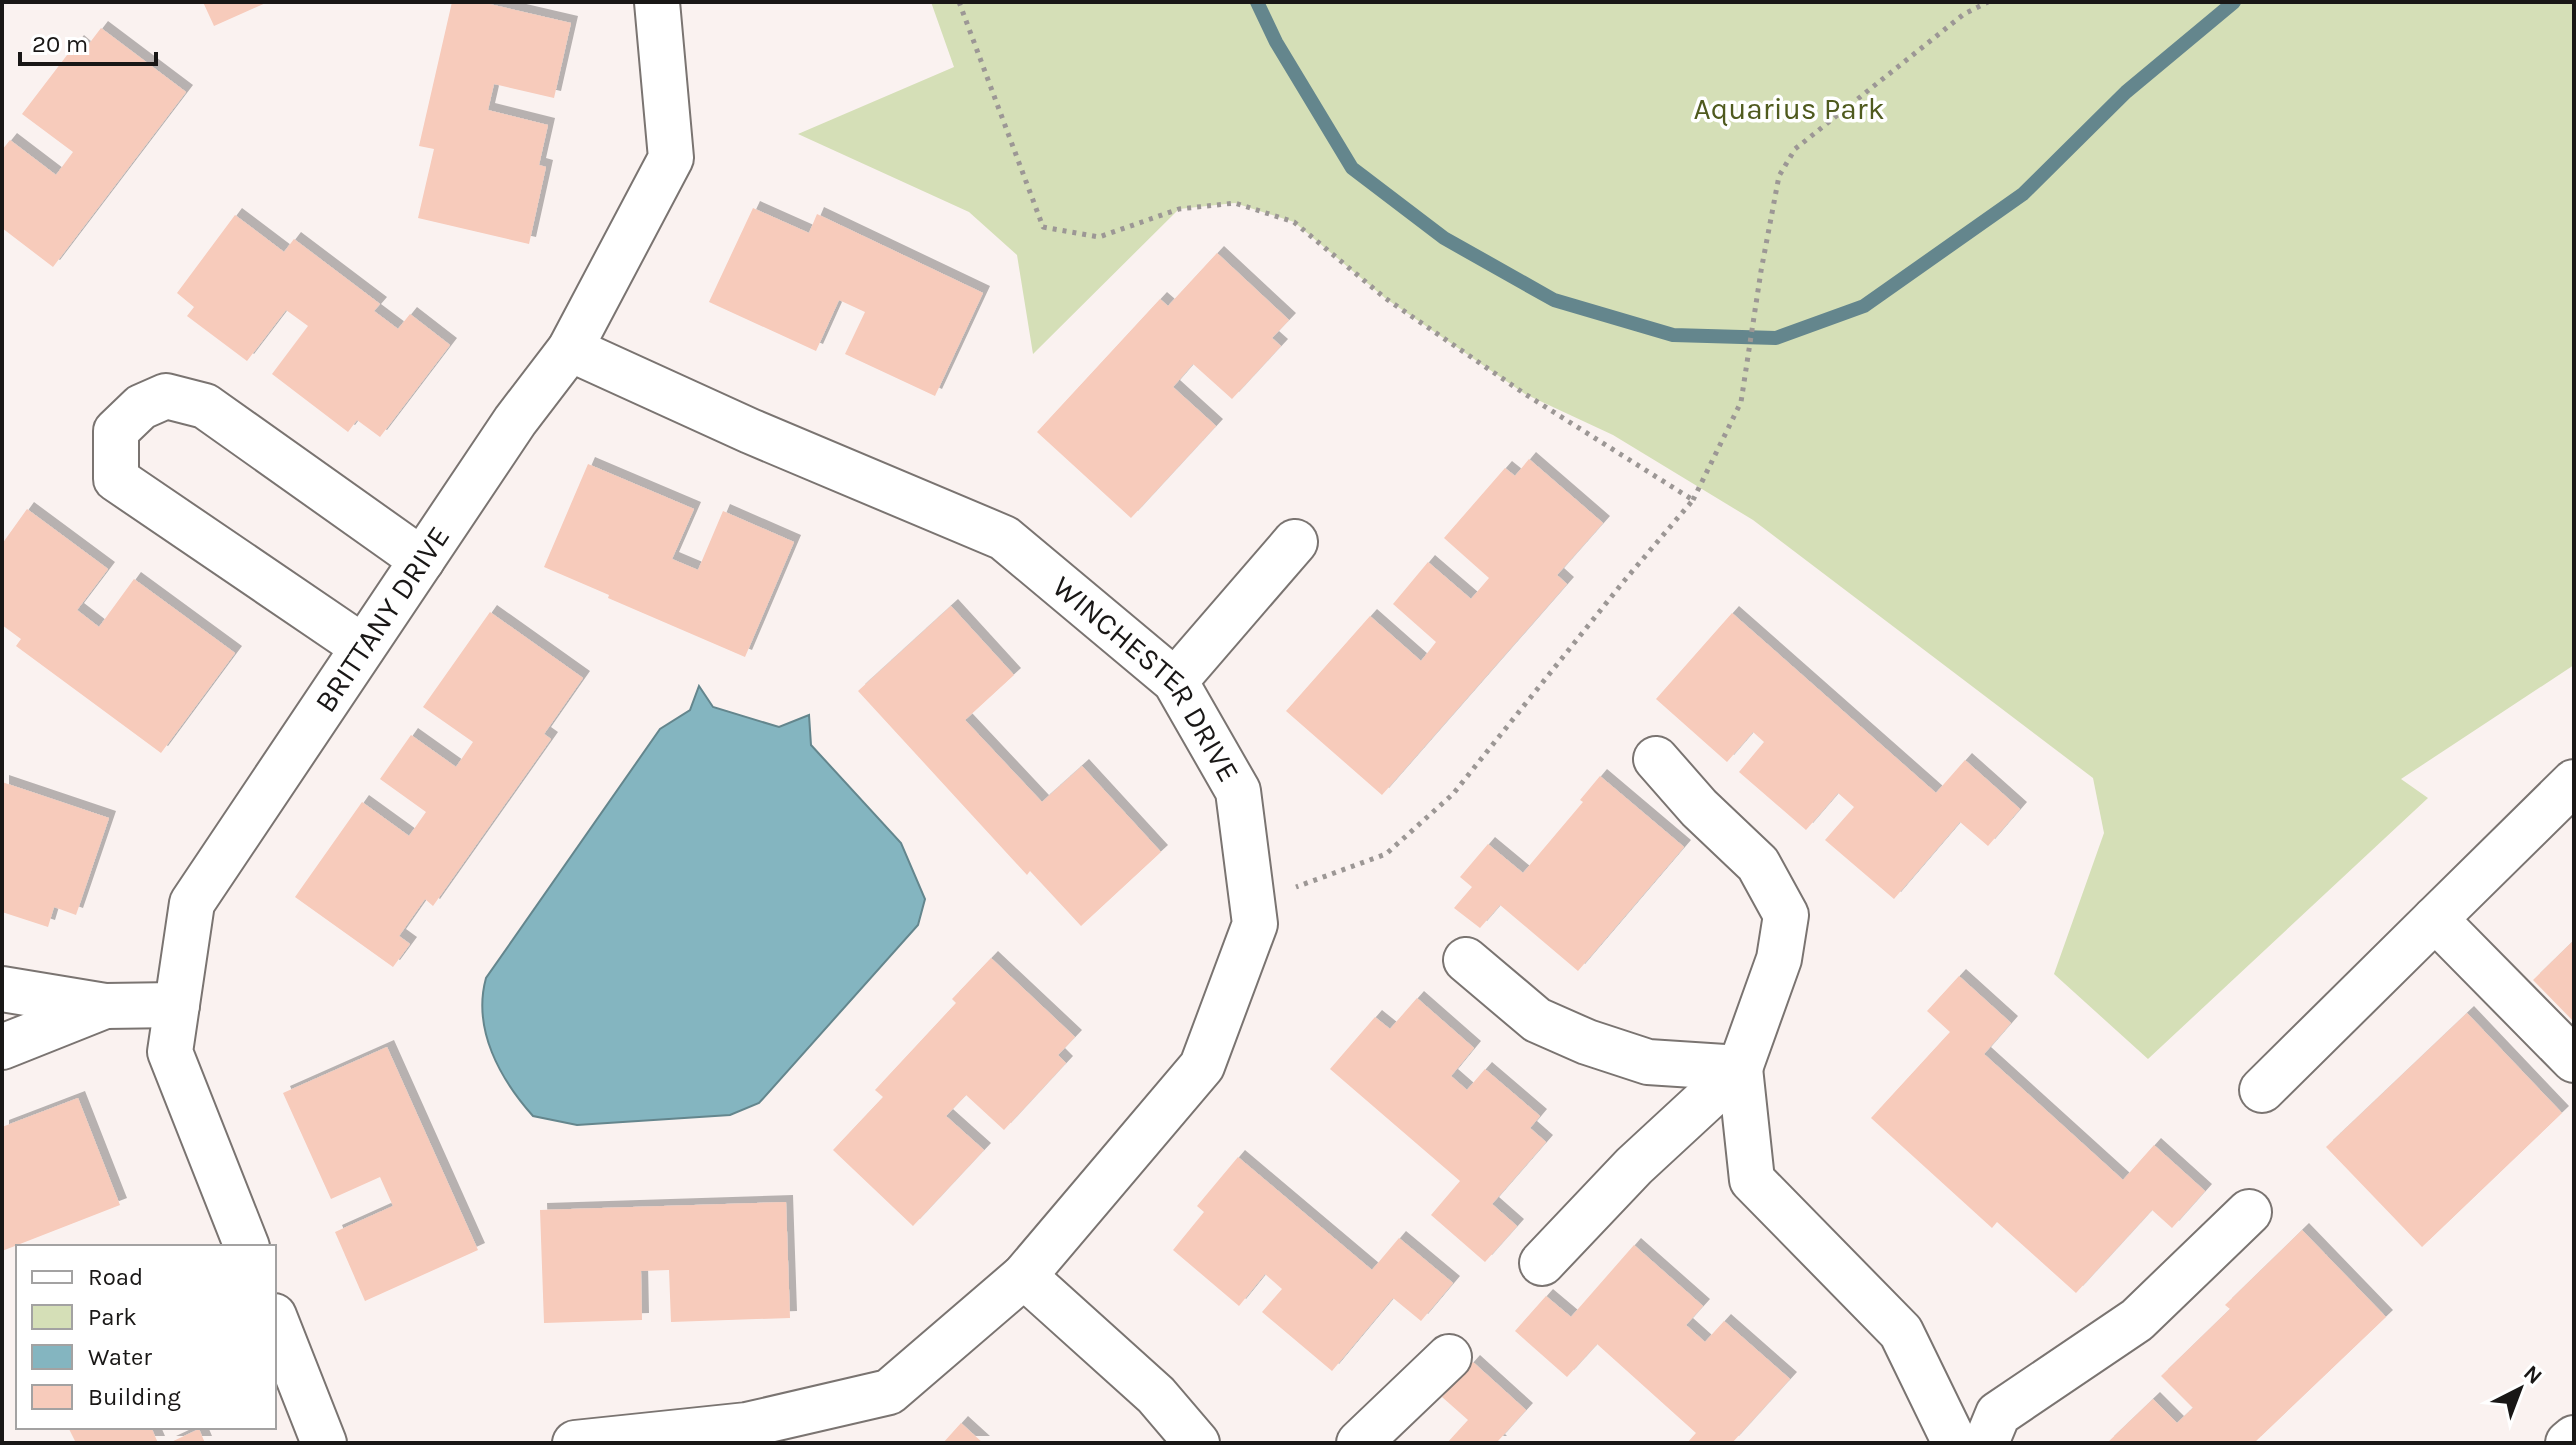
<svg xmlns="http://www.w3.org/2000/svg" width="2576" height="1445" viewBox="0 0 2576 1445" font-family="Karla,sans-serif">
<defs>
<filter id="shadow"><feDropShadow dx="7" dy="-7" stdDeviation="0" flood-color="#0004"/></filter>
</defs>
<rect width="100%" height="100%" fill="#faf2f0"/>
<path fill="#d5dfb7" d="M931,2H2574V665L2401,779L2428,798L2148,1059L2054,974L2104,833L2093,778L1753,520L1613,435L1525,394L1385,298L1294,222L1235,203L1179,209L1033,354L1017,255L969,212L798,134L954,67Z"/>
<path fill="#84b5c0" stroke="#64868d" stroke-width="2" d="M699,686L713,707L779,727L809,715L811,745L901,843L925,899L918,925L759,1103L730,1115L577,1125L533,1116C500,1079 472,1029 486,978L660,729L690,710Z"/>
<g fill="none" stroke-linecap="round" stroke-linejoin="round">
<path stroke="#64868d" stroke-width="14" d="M1257,2L1276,42L1352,168L1444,238L1554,300L1673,335L1776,338L1864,306L2023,194L2126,92L2234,2"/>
</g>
<path fill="#f7cbbb" filter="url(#shadow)" d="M203,2H268L214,26Z
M452,2H481L571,23L554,98L494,84L488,110L548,125L539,165L546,167L529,244L418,218L434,149L419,146Z
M101,28L186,92L53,267L2,228V150L10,140L56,175L73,152L22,114L77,42L85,49Z
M753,208L809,233L817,214L983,293L935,396L845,354L865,312L839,300L816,351L709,302Z
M235,215L284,252L294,239L380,304L374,311L398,329L410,314L450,345L380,437L357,420L348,432L272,374L308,326L286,310L247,361L187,316L194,307L177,293Z
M1217,253L1289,320L1272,338L1281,346L1232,399L1193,364L1173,387L1216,426L1131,518L1037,432L1160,299L1168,306Z
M1529,459L1603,523L1557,575L1567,584L1382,795L1286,711L1370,616L1421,661L1436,642L1393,604L1428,562L1471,599L1489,578L1444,538L1505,468L1515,476Z
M588,464L694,509L672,559L698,570L723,511L794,542L745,657L608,598L609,595L544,567Z
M27,509L108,569L77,610L99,627L134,579L235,653L161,753L16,646L21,639L2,625V544Z
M951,606L1014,675L965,720L1042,802L1082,766L1161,852L1081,926L1030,871L1027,875L858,691Z
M490,612L583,678L544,734L551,739L433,906L425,899L399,936L410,944L393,967L295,897L362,802L409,836L426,812L380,779L411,735L456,767L473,742L423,707Z
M1732,613L1936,793L1965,760L2020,809L1988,846L1960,822L1894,899L1825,840L1854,807L1838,793L1806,830L1739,772L1764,742L1753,732L1727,762L1656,699Z
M1600,776L1684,847L1578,971L1500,905L1480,928L1454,908L1472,887L1460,877L1488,844L1523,873L1583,802L1580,800Z
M2,782L109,818L76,915L54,907L48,927L2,912Z
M2574,940V1022L2533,980Z
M991,958L1075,1037L1058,1055L1066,1063L1004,1130L966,1095L946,1116L984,1150L913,1226L833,1150L883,1097L875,1090L956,1003L952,999Z
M1959,976L2011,1023L1984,1054L2123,1180L2154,1145L2205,1191L2172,1228L2152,1210L2076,1293L1997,1222L1992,1228L1871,1118L1950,1032L1927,1011Z
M1417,998L1474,1048L1451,1076L1467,1090L1485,1069L1540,1116L1530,1128L1546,1142L1492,1204L1517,1226L1485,1262L1431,1215L1460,1181L1330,1069L1375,1017L1390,1029Z
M2467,1013L2562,1113L2422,1247L2326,1147Z
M387,1047L478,1250L365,1301L335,1232L393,1206L380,1177L331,1199L283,1093Z
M78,1098L120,1205L2,1251V1127Z
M1238,1157L1372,1270L1399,1238L1453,1283L1421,1321L1393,1298L1332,1371L1262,1312L1282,1289L1265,1274L1239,1306L1173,1250L1204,1212L1197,1206Z
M786,1202L790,1318L671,1322L669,1270L641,1271L642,1320L544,1323L540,1210Z
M2302,1230L2386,1317L2254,1443H2107L2153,1399L2177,1423L2193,1408L2161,1376L2230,1309L2225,1305Z
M1634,1245L1703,1306L1686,1325L1705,1342L1724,1321L1790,1379L1732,1443H1687L1696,1433L1597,1344L1567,1377L1515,1331L1546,1296L1571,1317Z
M1473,1362L1526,1410L1498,1441L1500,1443H1447L1468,1420L1442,1397Z
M961,1423L983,1443H943Z
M68,1427H151L158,1443H76Z
M199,1429L205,1443H169Z"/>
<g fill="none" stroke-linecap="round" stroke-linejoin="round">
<g stroke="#7a7471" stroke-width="48">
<g id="minor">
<path id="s1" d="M570,349L750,431L1004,538L1175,681L1238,791L1255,924L1202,1066L1024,1276L889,1392L747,1425L575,1443"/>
<path d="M363,647L116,479V431L141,407L166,396L205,406L422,560"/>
<path d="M1175,681L1295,542"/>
<path d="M2574,782L2435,919L2574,1060"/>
<path d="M1466,960L1537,1020L1587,1042L1648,1062L1740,1068"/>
<path d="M2,989L105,1006L177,1005"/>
<path d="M2,1047L105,1006"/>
<path d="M1740,1068L1752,1180L1901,1332L1955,1443"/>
<path d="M2262,1090L2435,919"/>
<path id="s2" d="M247,1247L170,1052L192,903L515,421L570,349L671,158L657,2"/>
<path d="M1542,1263L1634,1166L1740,1068L1779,959L1786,915L1758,864L1699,808L1656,759"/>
<path d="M1024,1276L1156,1395L1197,1443"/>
<path d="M274,1316L324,1443"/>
<path d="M1359,1443L1449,1357"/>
<path d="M1986,1443L1998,1414L2137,1320L2249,1212"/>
</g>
</g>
<g stroke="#7a7471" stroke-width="48">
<path id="major" d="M2568,1443L2574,1438"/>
</g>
<path stroke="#9c9795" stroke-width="5" stroke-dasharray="4 6" stroke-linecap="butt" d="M959,2L1043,227L1099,237L1179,209L1235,203L1294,222L1385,298L1525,394L1693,500L1624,581L1453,794L1386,854L1296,887
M1693,500L1741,402L1761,271L1779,176L1795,149L1964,14L1988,2"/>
<use href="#minor" stroke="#fff" stroke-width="44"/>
<use href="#major" stroke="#fff" stroke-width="44"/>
</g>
<g text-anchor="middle" stroke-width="7" stroke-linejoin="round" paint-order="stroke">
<g font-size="30" fill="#4f5a1e" stroke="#fff">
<text x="1789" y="119">Aquarius Park</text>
</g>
<g font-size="30" fill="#191716" stroke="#fff">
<text dy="10" stroke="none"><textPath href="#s2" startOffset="702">BRITTANY DRIVE</textPath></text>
<text dy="10" stroke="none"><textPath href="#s1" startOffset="676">WINCHESTER DRIVE</textPath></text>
</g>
</g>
<rect width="2576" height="1445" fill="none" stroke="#191716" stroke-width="8"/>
<rect x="16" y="1245" width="260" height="184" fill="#ffffff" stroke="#a3a2a2" stroke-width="2"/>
<rect x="32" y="1271" width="40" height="12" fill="#ffffff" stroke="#a3a2a2" stroke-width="2"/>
<text x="88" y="1285" font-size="24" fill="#191716">Road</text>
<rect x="32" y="1305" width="40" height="24" fill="#d5dfb7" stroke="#a3a2a2" stroke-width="2"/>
<text x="88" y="1325" font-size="24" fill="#191716">Park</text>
<rect x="32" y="1345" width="40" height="24" fill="#84b5c0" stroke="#a3a2a2" stroke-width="2"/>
<text x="88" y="1365" font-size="24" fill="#191716">Water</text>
<rect x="32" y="1385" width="40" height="24" fill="#f7cbbb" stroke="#a3a2a2" stroke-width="2"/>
<text x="88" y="1405" font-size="24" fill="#191716">Building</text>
<g transform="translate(2520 1389) rotate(42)" stroke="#ffffff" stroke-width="6" paint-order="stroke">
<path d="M0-6L14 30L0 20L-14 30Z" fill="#191716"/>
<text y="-12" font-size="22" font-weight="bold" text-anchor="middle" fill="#191716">N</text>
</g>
<path d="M20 52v12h136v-12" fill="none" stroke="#191716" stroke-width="4"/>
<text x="32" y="52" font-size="24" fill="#191716" stroke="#ffffff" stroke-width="6" paint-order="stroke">20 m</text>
</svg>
